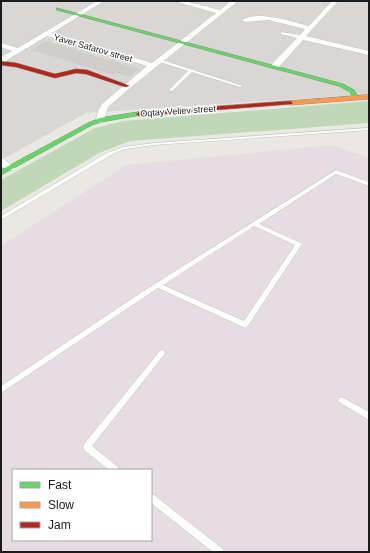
<svg xmlns="http://www.w3.org/2000/svg" width="370" height="553" viewBox="0 0 370 553" font-family="Helvetica,sans-serif">
<rect width="100%" height="100%" fill="#e9e8e3"/>
<path fill="#d8d7d5" d="M1,1H369V94L86,113L1,160Z"/>
<path fill="#e7dce1" fill-rule="evenodd" d="M332,145L369,158V552H1V246L126,165ZM13,470H151V540H13Z"/>
<path fill="#c0d8b8" d="M369,101V123L130,141L99,153L1,211V180L95,128L124,121Z"/>
<path fill="#d0ceca" d="M45,41L139,69L129,77L116,73L113,75L32,50Z"/>
<g fill="none" stroke-linecap="round" stroke-linejoin="round">
<g stroke="#c2c2bf" stroke-width="1">
<path id="lane" d="M225,1H230L235,3L233,4Z
M160,60H162L243,86L240,87L192,72L172,91H170V89L188,71L160,62Z
M369,128V130L154,145L125,149L111,155L1,220V216L107,153L124,147L154,143Z
M336,170L369,182V186L336,174L259,224L301,243L302,244L247,327L245,328L243,327L158,288L1,393V386L142,292ZM254,226L295,245L244,321L163,285Z
M162,350L164,351L165,353L164,355L92,446L118,467L119,470H109L84,450L83,447L84,444L160,351Z
M342,397L369,412V420L339,402L338,400L339,398Z
M151,494L154,495L223,549L224,552H213L151,503Z"/>
</g>
<g stroke="#c2c2bf" stroke-width="1">
<path id="street" d="M97,1H104L52,33L152,63L216,13L174,1H185L220,10L231,1H238L130,88L108,107L104,120L100,123L96,120L98,111L102,104L147,66L47,36L7,60L5,65H1V57L12,51L1,47V43L18,48Z
M332,1H338L306,36L369,51V55L303,40L278,68H272V64L297,38L281,34V32L300,35L305,29L268,20L245,22L242,20C256,10 293,22 309,26Z
M1,158L4,159L15,168L13,170H7L1,166Z"/>
</g>
<g stroke="#8e927c" stroke-width="1">
<path id="fast" d="M57,8L343,84L354,90L359,98L354,99L350,92L339,86L57,10Z
M139,112L141,113V115L101,122L92,125L1,175V170L88,123L100,118Z"/>
</g>
<g stroke="#8e927c" stroke-width="1">
<path id="slow" d="M369,95V99L290,105L287,103L290,101Z"/>
</g>
<g stroke="#8e927c" stroke-width="1">
<path id="jam" d="M1,61L16,63L55,74L76,69L87,70L130,86L125,87L86,74L76,73L55,78L16,67L1,65Z
M290,101L293,103L292,104L139,116L136,114L139,112Z"/>
</g>
<use href="#lane" fill="#fcfcfb" fill-rule="evenodd"/>
<use href="#street" fill="#fcfcfb" fill-rule="evenodd"/>
<use href="#fast" fill="#63d668" fill-rule="evenodd"/>
<use href="#slow" fill="#ff974d" fill-rule="evenodd"/>
<use href="#jam" fill="#b3261e" fill-rule="evenodd"/>
</g>
<g text-anchor="middle" stroke-width="3" stroke-linejoin="round" paint-order="stroke">
<g font-size="9" fill="#1b1b1b" stroke="#fff">
<text transform="translate(93 48) rotate(16)" y="3">Yaver Safarov street</text>
<text transform="translate(178 111) rotate(-4)" y="3">Oqtay Veliev street</text>
</g>
</g>
<rect width="370" height="553" fill="none" stroke="#1b1b1b" stroke-width="4"/>
<rect x="12" y="469" width="140" height="72" fill="#ffffff" stroke="#a4a4a4"/>
<rect x="20" y="482" width="20" height="6" fill="#63d668" stroke="#a4a4a4"/>
<text x="48" y="489" font-size="12" fill="#1b1b1b">Fast</text>
<rect x="20" y="502" width="20" height="6" fill="#ff974d" stroke="#a4a4a4"/>
<text x="48" y="509" font-size="12" fill="#1b1b1b">Slow</text>
<rect x="20" y="522" width="20" height="6" fill="#b3261e" stroke="#a4a4a4"/>
<text x="48" y="529" font-size="12" fill="#1b1b1b">Jam</text>
</svg>
